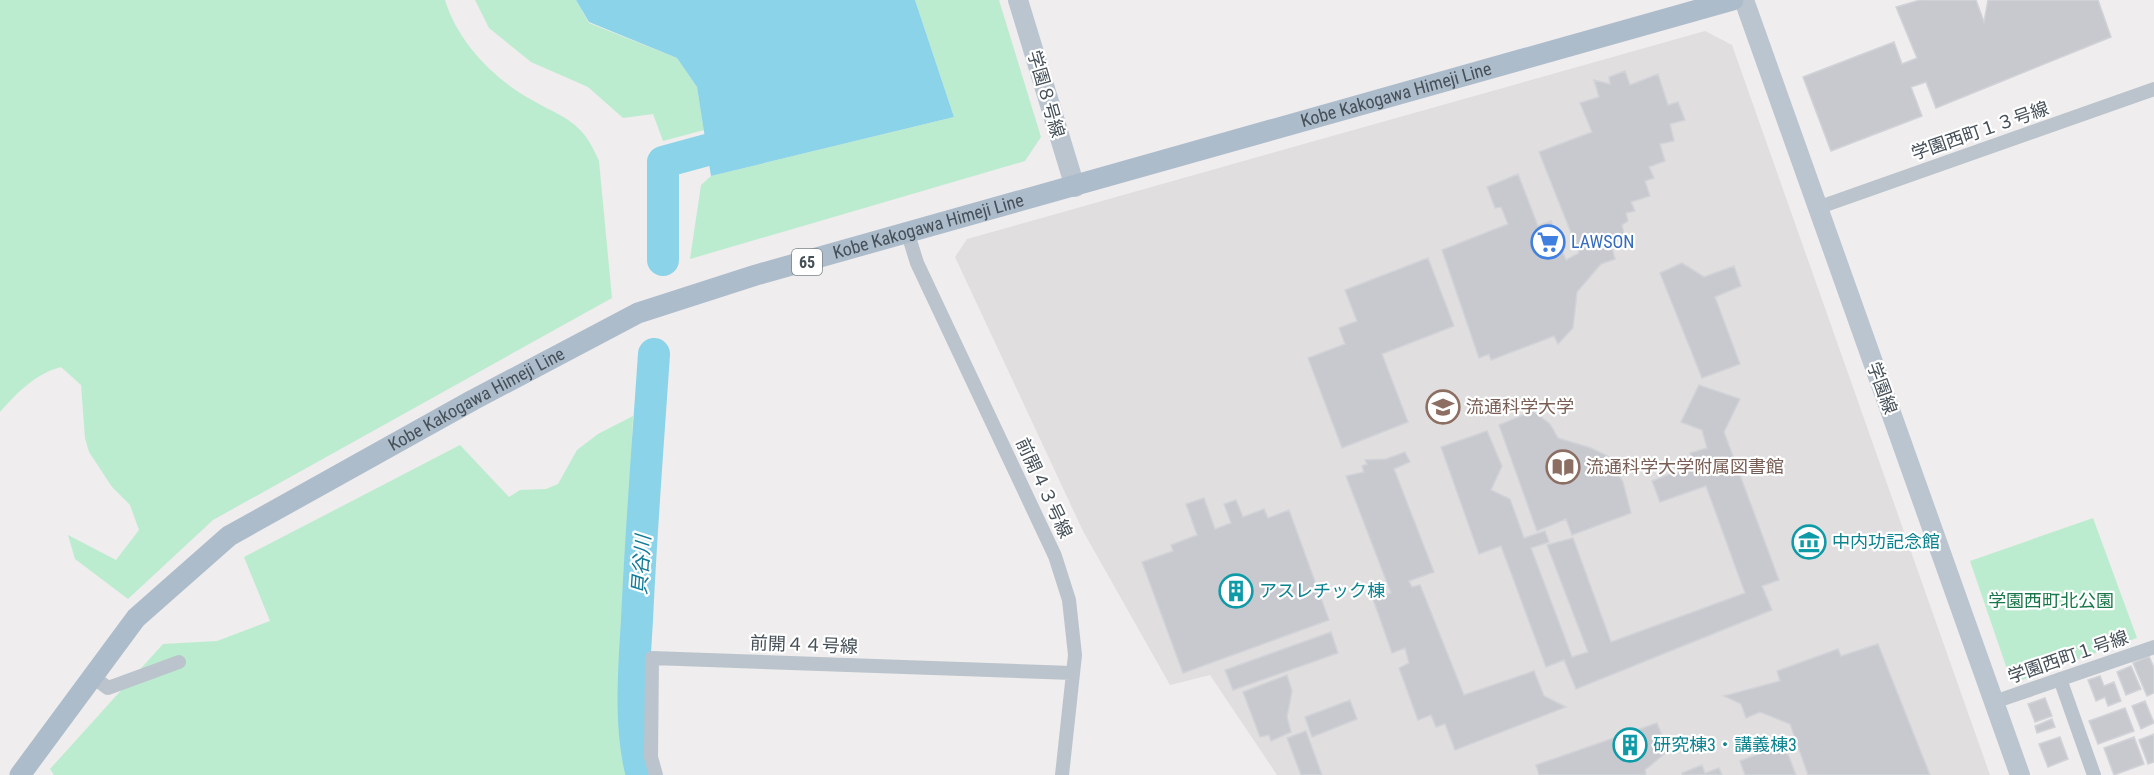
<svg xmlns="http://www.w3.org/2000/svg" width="2154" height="775" viewBox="0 0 2154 775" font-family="'Roboto Condensed','Noto Sans JP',sans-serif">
<rect width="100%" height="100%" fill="#efeded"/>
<path fill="#e0dede" d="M1705,31L1732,45L1990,775H1277L1210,675L1170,685L1083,531L955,257L967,239Z"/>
<path fill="#bceccf" d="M0,0H445C458,42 492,77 530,99C565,119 582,120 599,161L612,298L213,520L128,599L75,559L68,535L116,560L139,530L130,505L112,487L89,452L85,438L81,385L61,367C35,374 18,392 0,412Z
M475,0H576L589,23L677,58L697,87L704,130L663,141L653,114L623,118L588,87L531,62L489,28Z
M915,0H999L1041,137L1025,161L690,259L701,185L711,176L954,117Z
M633,416L622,752L631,775H54L50,769L163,644L217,641L270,621L244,557L460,445L509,497L520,490L546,489L558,484L577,450L598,434Z
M2093,518L2137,638L2022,680L2008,672L1970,561Z"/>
<path fill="#8ad3e8" d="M576,0H915L954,117L711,176L697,87L677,58L589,22Z"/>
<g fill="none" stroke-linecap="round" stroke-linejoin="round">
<path stroke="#8ad3e8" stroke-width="32" d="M663,260V162L707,150
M642,775C629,729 634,668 637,620C641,531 648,443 654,354"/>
</g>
<path fill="#c7c9cf" stroke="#d1d3d8" stroke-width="1.5" d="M1920,0H1976L1984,22L1988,0H2098L2111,37L1936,108L1926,82L1911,87L1922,116L1831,151L1803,77L1894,42L1902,64L1917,58L1896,7Z
M1625,71L1630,85L1658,74L1668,105L1678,102L1685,120L1670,124L1674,141L1660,144L1665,161L1649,167L1654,178L1645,181L1650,196L1631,202L1635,211L1626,213L1628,221L1622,225L1625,239L1611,245L1615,259L1601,264L1577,292L1573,328L1558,344L1554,336L1491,360L1489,354L1479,358L1442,250L1508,224L1501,207L1495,208L1487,187L1518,174L1538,226L1551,221L1566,260L1579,253L1539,152L1592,132L1580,103L1599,97L1594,80L1610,84L1609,77Z
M1428,258L1454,326L1382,354L1408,422L1342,448L1308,358L1345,344L1339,328L1357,321L1345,290Z
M1682,263L1704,277L1734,266L1741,286L1715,297L1740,364L1702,378L1660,273Z
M1699,385L1740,399L1724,432L1779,580L1762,586L1772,610L1576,689L1564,660L1546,667L1501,546L1479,554L1441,447L1487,431L1502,466L1491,490L1510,499L1524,538L1545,531L1549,542L1531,548L1572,657L1588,652L1547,545L1573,538L1611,642L1745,593L1706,486L1660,502L1652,481L1693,465L1690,453L1707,448L1702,430L1681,422Z
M1533,411L1550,424L1558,438L1591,448L1608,456L1623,482L1631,513L1572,535L1566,519L1537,531L1499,425Z
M1405,452L1410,462L1394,469L1434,572L1409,581L1412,587L1420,585L1464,695L1534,671L1544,696L1566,707L1455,750L1445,724L1436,727L1431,715L1418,720L1399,668L1409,663L1405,648L1392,653L1373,599L1391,593L1346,476L1364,472L1362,466L1367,464L1365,460L1386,459Z
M1204,498L1215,529L1231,523L1224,504L1236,500L1243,517L1264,509L1268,518L1289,510L1329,620L1183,673L1142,562L1173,551L1171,545L1197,535L1186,504Z
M1331,632L1338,653L1233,690L1225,670Z
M1878,644L1930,775H1808L1790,724L1760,712L1746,718L1741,704L1724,696L1780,681L1777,671L1838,649L1841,656Z
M2149,656L2154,668V693L2147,696L2133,663Z
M2131,666L2141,689L2126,695L2117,672Z
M1287,675L1292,691L1287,717L1291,732L1271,741L1269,735L1260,737L1243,692Z
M2100,676L2104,686L2114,682L2121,701L2108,706L2105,697L2096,701L2088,680Z
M2045,698L2052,716L2035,722L2028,704Z
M1350,700L1357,719L1312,737L1305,717Z
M2145,701L2154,723L2141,729L2132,706Z
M2125,708L2134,731L2098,744L2089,721Z
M2052,719L2055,727L2037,733L2035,726Z
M1657,723L1668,751L1645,770L1646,775H1539L1536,765Z
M1306,731L1322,775H1301L1287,738Z
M2154,734V762L2148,764L2139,740Z
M2060,737L2068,759L2048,767L2039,744Z
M2134,737L2144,764L2114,775L2104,748Z
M1784,744L1796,775H1745L1740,761Z
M1702,765L1705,773L1719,768L1722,775H1682V773Z"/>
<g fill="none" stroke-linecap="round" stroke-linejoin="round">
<path stroke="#bbc4cc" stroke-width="14" d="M1817,208L2154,89
M908,234L917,263L1055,556L1069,600L1075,655L1062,775
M93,677L108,688L179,662
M2060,679L2094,775
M1994,702L2154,647
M656,775L651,757L652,658L1072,673"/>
<path stroke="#bbc5d0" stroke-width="20" d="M1018,0L1075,187
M1744,0L2020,775"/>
<path stroke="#adbccb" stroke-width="21" id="s1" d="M20,775L136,618L229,536L473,400L638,313L756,275L1733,0"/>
</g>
<defs>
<g id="supermarket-ring" transform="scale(1.725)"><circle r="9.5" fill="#fff" stroke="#3f7fe0" stroke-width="1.5"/><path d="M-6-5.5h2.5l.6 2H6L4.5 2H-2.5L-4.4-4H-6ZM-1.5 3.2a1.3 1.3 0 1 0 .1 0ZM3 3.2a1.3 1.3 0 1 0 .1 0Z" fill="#3f7fe0"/></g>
<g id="university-ring" transform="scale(1.725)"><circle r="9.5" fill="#fff" stroke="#8d6e63" stroke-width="1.5"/><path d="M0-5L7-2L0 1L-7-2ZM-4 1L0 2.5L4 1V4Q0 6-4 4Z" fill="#8d6e63"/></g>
<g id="library-ring" transform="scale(1.725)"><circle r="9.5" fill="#fff" stroke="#8d6e63" stroke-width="1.5"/><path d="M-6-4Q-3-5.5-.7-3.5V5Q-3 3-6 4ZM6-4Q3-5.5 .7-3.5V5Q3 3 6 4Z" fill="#8d6e63"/></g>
<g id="museum-ring" transform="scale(1.725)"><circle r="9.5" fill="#fff" stroke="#0f9aa8" stroke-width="1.5"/><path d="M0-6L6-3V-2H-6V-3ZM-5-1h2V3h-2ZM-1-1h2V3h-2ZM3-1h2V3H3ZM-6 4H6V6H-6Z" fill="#0f9aa8"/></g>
<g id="building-ring" transform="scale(1.725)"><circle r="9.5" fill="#fff" stroke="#0f9aa8" stroke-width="1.5"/><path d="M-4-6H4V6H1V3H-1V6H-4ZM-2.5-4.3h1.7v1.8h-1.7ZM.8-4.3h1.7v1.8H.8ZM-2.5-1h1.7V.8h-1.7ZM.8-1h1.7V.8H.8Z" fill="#0f9aa8"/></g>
</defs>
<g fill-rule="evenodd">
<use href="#supermarket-ring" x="1548" y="242"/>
<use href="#university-ring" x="1443" y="407"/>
<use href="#library-ring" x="1563" y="467"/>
<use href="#museum-ring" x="1809" y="542"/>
<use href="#building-ring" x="1236" y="591"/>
<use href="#building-ring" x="1630" y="745"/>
</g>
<g text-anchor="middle" stroke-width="4.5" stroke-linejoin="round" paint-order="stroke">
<rect fill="#fff" stroke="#7e848b" stroke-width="1.5" x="792" y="249" width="30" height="26" rx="4.5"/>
<g font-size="16" font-weight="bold" fill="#465059">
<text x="807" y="268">65</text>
</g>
<g font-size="18" fill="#465059" stroke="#fff">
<text transform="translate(1046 94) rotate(74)" y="6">学園８号線</text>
<text dy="6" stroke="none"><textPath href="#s1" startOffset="1574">Kobe Kakogawa Himeji Line</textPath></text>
<text transform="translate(1980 131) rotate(-19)" y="6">学園西町１３号線</text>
<text dy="6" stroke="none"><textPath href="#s1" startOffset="1088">Kobe Kakogawa Himeji Line</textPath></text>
<text transform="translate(1882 388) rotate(70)" y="6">学園線</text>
<text dy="6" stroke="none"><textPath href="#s1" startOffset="602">Kobe Kakogawa Himeji Line</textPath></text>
<text transform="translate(1044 488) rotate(65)" y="6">前開４３号線</text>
<text transform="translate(804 645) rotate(2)" y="6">前開４４号線</text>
<text transform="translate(2068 657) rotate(-19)" y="6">学園西町１号線</text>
</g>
<g font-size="18" fill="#366cbe" stroke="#fff" text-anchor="start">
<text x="1571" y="248">LAWSON</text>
</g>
<g font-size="18" fill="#785e54" stroke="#fff" text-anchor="start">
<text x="1466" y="413">流通科学大学</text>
<text x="1586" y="473">流通科学大学附属図書館</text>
</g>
<g font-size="18" fill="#0d838f" stroke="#fff" text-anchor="start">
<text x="1832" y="548">中内功記念館</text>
<text x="1259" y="597">アスレチック棟</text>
<text x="1653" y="751">研究棟3・講義棟3</text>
</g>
<g font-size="18" fill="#1a7749" stroke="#fff">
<text x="2051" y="607">学園西町北公園</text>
</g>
<g font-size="20" font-style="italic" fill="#127b99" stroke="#fff">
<text transform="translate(641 565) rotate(-86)" y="7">貝谷川</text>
</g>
</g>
</svg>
